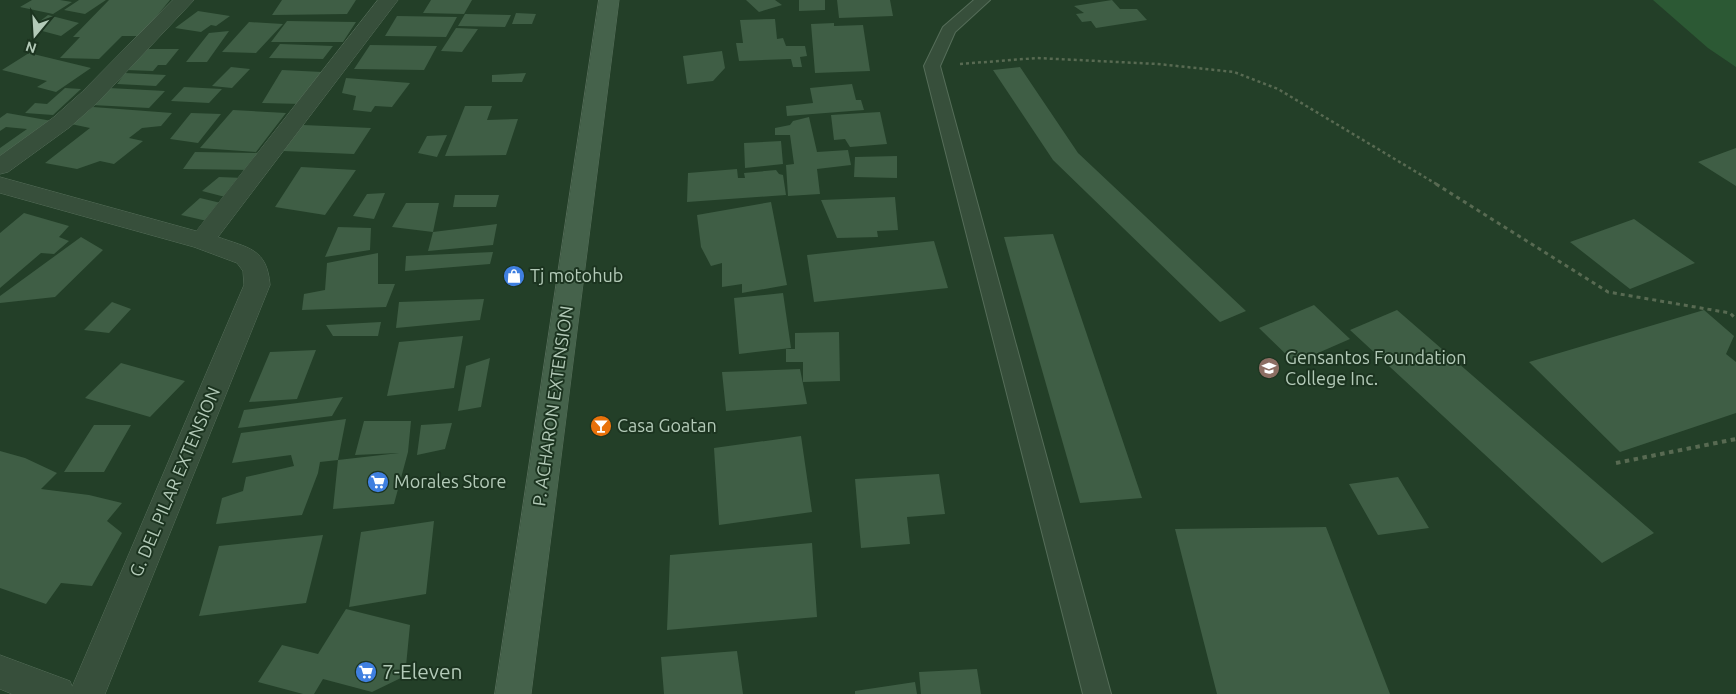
<svg xmlns="http://www.w3.org/2000/svg" width="1736" height="694" viewBox="0 0 1736 694" font-family="Ubuntu,sans-serif">
<rect width="100%" height="100%" fill="#233f28"/>
<path fill="#2c5934" d="M1653,0H1736V67L1708,48Z"/>
<path fill="#3f5e45" d="M32,0H60L72,2L53,14L20,7Z
M79,0H106L85,14L64,10Z
M109,0H170L140,36H122L99,59L60,58L80,37H73Z
M282,0H356L347,14L272,15Z
M431,0H472L464,14L423,13Z
M746,0H775L782,5L759,12Z
M799,0H825V10L799,11Z
M837,0H890L893,16L839,18Z
M1112,0L1120,9H1137L1147,20L1096,28L1091,21L1082,22L1076,14L1084,13L1074,6Z
M198,11L230,16L216,26L211,25L201,32L175,28Z
M516,13L536,14L532,24H512Z
M465,14L511,15L505,27L458,26Z
M48,15L79,23L61,36L31,28Z
M397,16L457,17L446,37L385,36Z
M775,19L777,39L783,38L786,46H805L807,56L800,57L802,67H793L791,59L739,61L736,43H743L740,20Z
M287,21L356,22L343,42H271Z
M249,22L283,24L256,53L222,52Z
M834,23V26L863,25L870,71L815,73L811,24Z
M456,28L478,29L462,52L441,51Z
M229,31L207,62H186L209,33Z
M280,44L333,46L323,59L269,58Z
M370,45L437,46L424,70L354,69Z
M147,49H179L166,65H158L153,71L126,70Z
M722,51L725,68L713,81L687,84L683,56Z
M29,53L91,68L56,92L37,87L47,81L2,70Z
M231,67L250,69L232,88L212,86Z
M1020,67L1078,153L1246,311L1220,322L1053,160L993,70Z
M282,70L322,72L301,104L262,103Z
M125,73L166,75L156,86L117,84Z
M526,73L522,82H492V75Z
M346,78L410,83L392,107L375,106L371,112L353,110L356,96L342,93Z
M852,84L856,100H861L864,110L787,116L786,106L813,103L810,88Z
M184,87L222,89L209,103L171,101Z
M65,88L81,89L53,115L25,113L35,103L47,104Z
M109,88L165,91L149,108L92,105Z
M465,106H492L487,120L518,119L506,155L445,156Z
M93,107L172,113L161,126L142,128L129,138L143,141L114,164L100,161L77,169L45,163L90,128L71,124Z
M233,110L286,113L256,152L200,148Z
M880,112L887,144L850,147L845,139L834,140L831,115Z
M7,113L52,121L6,156L0,155V148L27,129L6,127L0,131V118Z
M191,113L221,114L198,143L170,139Z
M809,117L817,152L848,150L851,165L817,169L820,194L788,196L786,165L794,164L790,135H775V128L790,125L793,121Z
M303,125L371,128L354,154L283,151Z
M447,135L437,157L418,153L427,136Z
M781,141L783,164L745,168L744,143Z
M1736,148V186L1698,162Z
M195,152L263,153L252,170L183,169Z
M897,156V178L854,177L855,157Z
M301,167L356,170L325,215L275,207Z
M737,169L738,178H745L744,173L776,170L779,174L783,175L786,195L687,202L688,173Z
M219,177L244,178L229,198L202,191Z
M385,193L374,219L353,216L367,194Z
M455,195H499L496,207H453Z
M895,197L898,230L877,231L878,237L837,238L821,200Z
M200,198L225,204L207,221L181,215Z
M771,202L787,285L742,293V284L722,287V263L711,266L701,247L697,215Z
M406,203H439L433,232L392,227Z
M24,213L69,226L59,237L69,241L54,254L41,253L0,288V233Z
M1634,219L1695,263L1630,289L1570,242Z
M497,224L493,245L428,251L433,232Z
M338,227L371,228L370,250L325,257Z
M1053,234L1142,498L1080,503L1004,237Z
M81,237L103,250L55,297L0,303V296Z
M934,241L948,288L814,302L807,255Z
M493,252L490,264L405,271L406,256Z
M378,253V284H395L386,307L302,310L304,294L325,290L327,263Z
M783,293L791,348L739,354L734,298Z
M484,299L480,320L396,328L399,302Z
M112,302L131,309L109,333L84,330Z
M1314,305L1350,339L1295,363L1259,328Z
M1397,310L1654,533L1602,563L1350,330Z
M1704,310L1734,336L1726,354L1736,362V413L1620,452L1529,362Z
M381,322L378,336H333L326,325Z
M839,332L840,381L803,382V362H786V349H795V333Z
M463,336L454,388L387,396L399,342Z
M316,350L297,399L249,402L270,352Z
M490,358L481,407L458,411L466,366Z
M121,363L185,381L150,417L85,398Z
M800,369L807,404L726,411L722,372Z
M343,397L332,416L238,428L244,410Z
M346,419L338,460L320,462L318,473L302,515L216,524L222,498L243,491L246,477L294,466L291,455L232,463L241,433Z
M364,421H411L408,452L394,504L333,509L338,460L399,453L355,455Z
M452,423L445,449L417,455L421,425Z
M94,425H131L104,472H64Z
M801,436L812,512L719,525L714,448Z
M0,451L25,458L57,473L41,489L89,495L122,503L107,521L122,533L92,586L61,583L46,604L0,588Z
M939,474L945,514L907,517L910,544L861,548L855,479Z
M1398,477L1429,528L1378,535L1349,484Z
M434,521L426,594L349,607L361,532Z
M1326,527L1390,694H1217L1175,529Z
M323,535L306,603L199,616L219,546Z
M812,543L817,617L667,630L670,555Z
M346,609L410,625L405,676L372,692L323,679L314,694H303L258,682L282,645L318,654Z
M737,651L743,694H664L661,657Z
M977,669L981,694H921L919,672Z
M915,682L917,694H855V691Z"/>
<g fill="none" stroke-linecap="round" stroke-linejoin="round">
<g stroke="#556d59" stroke-width="2">
<path id="service" d="M974,0H990L955,32L940,66L1111,694H1083L924,66L943,27Z"/>
</g>
<g stroke="#556d59" stroke-width="1">
<path id="minor" d="M173,0H194L98,102L70,127L8,172L0,174V156L54,117L82,92Z
M378,0H398L218,237C248,248 267,248 270,285L105,694H69L244,285L243,271L237,263L194,247L0,193V177L196,231Z"/>
</g>
<g stroke="#556d59" stroke-width="1">
<path id="tertiary" d="M0,655L70,681L75,694H12L0,689Z"/>
</g>
<g stroke="#556d59" stroke-width="1">
<path id="secondary" d="M599,0H619L531,694H495Z"/>
</g>
<path stroke="#586a52" stroke-width="2.5" stroke-dasharray="3 3" stroke-linecap="butt" d="M960,64L1037,58L1158,64L1234,72L1278,89L1438,185"/>
<path stroke="#586a52" stroke-width="3" stroke-dasharray="4 4" stroke-linecap="butt" d="M1436,184L1608,292L1730,313L1736,319"/>
<path stroke="#586a52" stroke-width="4" stroke-dasharray="4.5 4.5" stroke-linecap="butt" d="M1616,463L1736,439"/>
<use href="#service" fill="#374f3b" fill-rule="evenodd"/>
<use href="#minor" fill="#374f3b" fill-rule="evenodd"/>
<use href="#tertiary" fill="#374f3b" fill-rule="evenodd"/>
<use href="#secondary" fill="#45624b" fill-rule="evenodd"/>
</g>
<defs>
<g id="shop-disc" transform="scale(1.125)"><circle r="9.5" fill="#3f7fe0" stroke="#1c3420"/><path d="M-5-2.5h2.3a2.7 3.5 0 0 1 5.4 0H5L5.5 6h-11ZM-1.5-2.5h3a1.5 2.3 0 0 0-3 0Z" fill="#fff"/></g>
<g id="university-disc" transform="scale(1.125)"><circle r="9.5" fill="#8d6e63" stroke="#1c3420"/><path d="M0-5L7-2L0 1L-7-2ZM-4 1L0 2.5L4 1V4Q0 6-4 4Z" fill="#fff"/></g>
<g id="bar-disc" transform="scale(1.125)"><circle r="9.5" fill="#e8710a" stroke="#1c3420"/><path d="M-6-5H6L.8 .8V4.5H3.5V6h-7V4.5H-.8V.8Z" fill="#fff"/></g>
<g id="supermarket-disc" transform="scale(1.125)"><circle r="9.5" fill="#3f7fe0" stroke="#1c3420"/><path d="M-6-5.5h2.5l.6 2H6L4.5 2H-2.5L-4.4-4H-6ZM-1.5 3.2a1.3 1.3 0 1 0 .1 0ZM3 3.2a1.3 1.3 0 1 0 .1 0Z" fill="#fff"/></g>
</defs>
<g fill-rule="evenodd">
<use href="#shop-disc" x="514" y="276"/>
<use href="#university-disc" x="1269" y="368"/>
<use href="#bar-disc" x="601" y="426"/>
<use href="#supermarket-disc" x="378" y="482"/>
<use href="#supermarket-disc" x="366" y="672"/>
</g>
<g text-anchor="middle" stroke-width="4" stroke-linejoin="round" paint-order="stroke">
<g font-size="18" fill="#b3cab8" stroke="#1c3420" text-anchor="start">
<text x="530" y="282">Tj motohub</text>
<text x="1285" y="364">Gensantos Foundation<tspan x="1285" dy="21">College Inc.</tspan></text>
<text x="617" y="432">Casa Goatan</text>
<text x="394" y="488">Morales Store</text>
</g>
<g font-size="18" fill="#b3cab8" stroke="#1c3420">
<text transform="translate(553 406) rotate(-82)" y="6">P. ACHARON EXTENSION</text>
<text transform="translate(175 482) rotate(-67)" y="6">G. DEL PILAR EXTENSION</text>
</g>
<g font-size="21" fill="#b3cab8" stroke="#1c3420" text-anchor="start">
<text x="382" y="679">7-Eleven</text>
</g>
</g>
<g transform="translate(35 35) rotate(198)" stroke="#1c3420" stroke-width="4" paint-order="stroke">
<path d="M0-4L9 19L0 12L-9 19Z" fill="#b3cab8"/>
<text y="-8" font-size="14" font-weight="bold" text-anchor="middle" fill="#b3cab8">N</text>
</g>
</svg>
